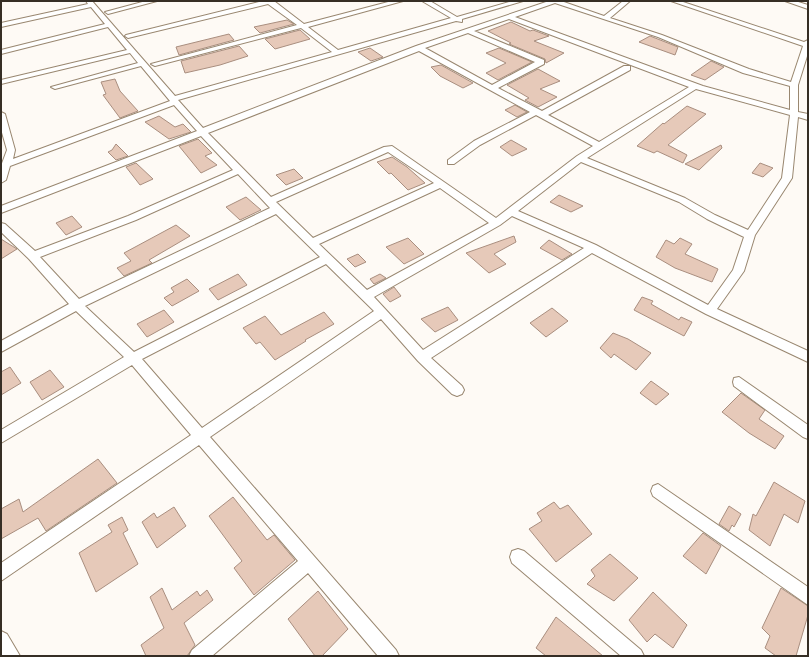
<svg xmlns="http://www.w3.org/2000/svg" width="809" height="657" viewBox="0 0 809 657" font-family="'Fira Sans Condensed',sans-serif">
<rect width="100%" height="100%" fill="#fefaf5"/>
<path fill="#e6c9b9" stroke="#a98e7f" d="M287,20L294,24L260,33L254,27Z
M511,22L530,31L533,30L549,36L534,41L564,53L546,63L545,59L509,44L511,43L488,31Z
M300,30L310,39L275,49L265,39Z
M229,34L234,40L179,55L176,47Z
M650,36L678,47L675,55L639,42Z
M239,46L248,56L220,65L185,73L181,61Z
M370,48L383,57L371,61L358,52Z
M499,48L532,62L498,80L486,73L506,63L486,53Z
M711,61L724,67L705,80L691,75Z
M441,65L473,83L463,88L440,76L431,67Z
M538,69L560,81L540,89L557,97L538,107L525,100L529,98L507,85Z
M115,79L120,91L138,111L120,118L103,95L106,94L101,82Z
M515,105L527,112L517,117L505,110Z
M687,106L706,114L668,145L687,155L683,163L657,151L654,153L637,146L663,123L664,124Z
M159,116L175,127L183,124L191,132L169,139L145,122Z
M198,139L212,153L205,156L217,165L201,173L179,146Z
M511,140L527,149L512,156L500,147Z
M116,144L128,156L116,160L108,152L112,150Z
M721,145L722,148L699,170L685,164Z
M392,157L407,167L425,183L408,190L391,173L389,174L377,162Z
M136,163L153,179L140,185L126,167Z
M760,163L773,168L763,177L752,173Z
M294,169L303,178L286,185L276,175Z
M559,195L583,206L571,212L550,202Z
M246,197L261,210L240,220L226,207Z
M72,216L82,227L66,235L56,223Z
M176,225L190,236L149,260L152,263L124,276L117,268L131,261L124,253Z
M514,236L516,242L494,254L506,264L489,273L466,253Z
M408,238L424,254L404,264L386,247Z
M680,238L692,244L685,254L718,269L712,282L675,268L656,257L666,240L674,244Z
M1,239L17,249L1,259Z
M549,240L572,254L562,260L540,248Z
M358,254L366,262L355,267L347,259Z
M238,274L247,285L218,300L209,289Z
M380,274L386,278L374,284L370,279Z
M187,279L199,291L172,306L164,298L174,292L171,288Z
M394,287L401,296L390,302L383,294Z
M642,297L653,301L651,304L679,320L681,317L692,322L684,336L634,310Z
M448,307L458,320L435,332L421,319Z
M552,308L568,321L546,337L530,323Z
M164,310L174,322L147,337L137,324Z
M324,312L334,324L305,340L306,341L275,360L260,342L256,344L243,328L265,316L281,335Z
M613,333L628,339L651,353L636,370L614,354L611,358L600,348Z
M10,367L21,383L1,395V372Z
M50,370L64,387L42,400L30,382Z
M651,381L669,394L656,405L640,393Z
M741,393L765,410L759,419L784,436L775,449L749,433L722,412Z
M98,459L117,483L46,531L38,518L1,539V509L19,499L23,512Z
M774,482L805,501L798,523L784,514L770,546L749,530L753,514L756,516Z
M233,497L267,540L274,535L295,560L254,595L234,568L242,561L209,516Z
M554,502L560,509L568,505L592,534L556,562L529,529L542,521L537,513Z
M729,506L741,514L734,527L732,525L729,531L719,524Z
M174,507L186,526L157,548L142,522L154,513L157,518Z
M122,517L128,530L123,533L138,564L96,592L79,553L112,532L108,525Z
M703,533L721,546L706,574L683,556Z
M610,554L638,578L614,601L587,584L595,576L591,570Z
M162,588L172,610L197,591L200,596L207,590L213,600L184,623L195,645L187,656H146L141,645L164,628L150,597Z
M781,588L808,606V615L796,656H776L765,648L770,636L762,628Z
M318,591L348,629L322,656H315L288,619Z
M653,592L687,625L673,648L655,634L647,642L629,620Z
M556,617L603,656H546L536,648Z"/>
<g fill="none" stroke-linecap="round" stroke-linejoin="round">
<g stroke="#998770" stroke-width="2">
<path id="minor" d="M86,1H92L175,96L332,52L301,28L155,66L151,64L297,25L268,4L128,38L125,36L126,35L263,1H274L304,24L392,1H403L308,27L338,50L451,18L422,1H430L457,17L513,1H523L462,19V22L456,21L178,100L203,128L416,46L549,1H561L604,16L623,1H630L610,18L662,35L749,69L791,82L803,46L671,1H680L804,42L808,40V53L798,85V112L808,114V120L798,117L792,178L755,235L744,271L717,309L808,351V362L706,314L592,253L431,358L462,386L464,390L462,394L457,396L452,394L418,361L381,319L210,437L396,650L399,656H378L308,573L212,656H189L192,650L298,561L199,445L1,581V563L191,435L132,365L1,443V430L124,357L76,311L1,352V341L69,304L29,259L1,232V223L5,224L35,251L128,216L233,170L201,136L1,213V206L197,131L174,105L10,166L6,180L1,183V166L7,150L1,129V112L5,114L15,150L13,159L170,101L141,66L55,89L51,87L138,63L130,53L1,84V80L127,50L108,27L1,54V50L105,24L91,7L1,27V23L88,4ZM555,3L658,37L743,73L790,86V110L703,86L515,17ZM509,19L689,87L599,142L548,115L630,70V66H624L542,111L498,88L544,64V60L474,31ZM468,33L535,62L492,85L425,48ZM419,51L530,112L474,141L448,160V164H454L480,145L536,115L593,146L577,156L496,218L392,146L384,147L271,197L208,133ZM696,89L790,115L782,178L748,230L715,215L685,198L587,158ZM388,152L434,183L313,238L276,202ZM581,162L679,202L707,219L744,237L733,270L708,305L596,245L518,211ZM238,174L270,208L79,299L40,257L136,220ZM440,188L489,223L367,290L319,244ZM276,214L320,257L134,352L85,306ZM512,216L584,248L423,350L374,297L500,225ZM326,264L374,311L202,428L142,359Z
M146,1H157L108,14L105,12Z
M785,1H795L808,5V9Z
M739,377L808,425V439L803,437L734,386L733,382L734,378Z
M658,484L808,587V605L653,496L651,491L653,486Z
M518,549L524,551L641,650L644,656H621L512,563L510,557L512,551Z
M1,631L7,634L20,656H1Z"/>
</g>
<use href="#minor" fill="#fff" fill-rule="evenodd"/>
</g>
<rect width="809" height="657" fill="none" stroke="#362e25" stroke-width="4"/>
</svg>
